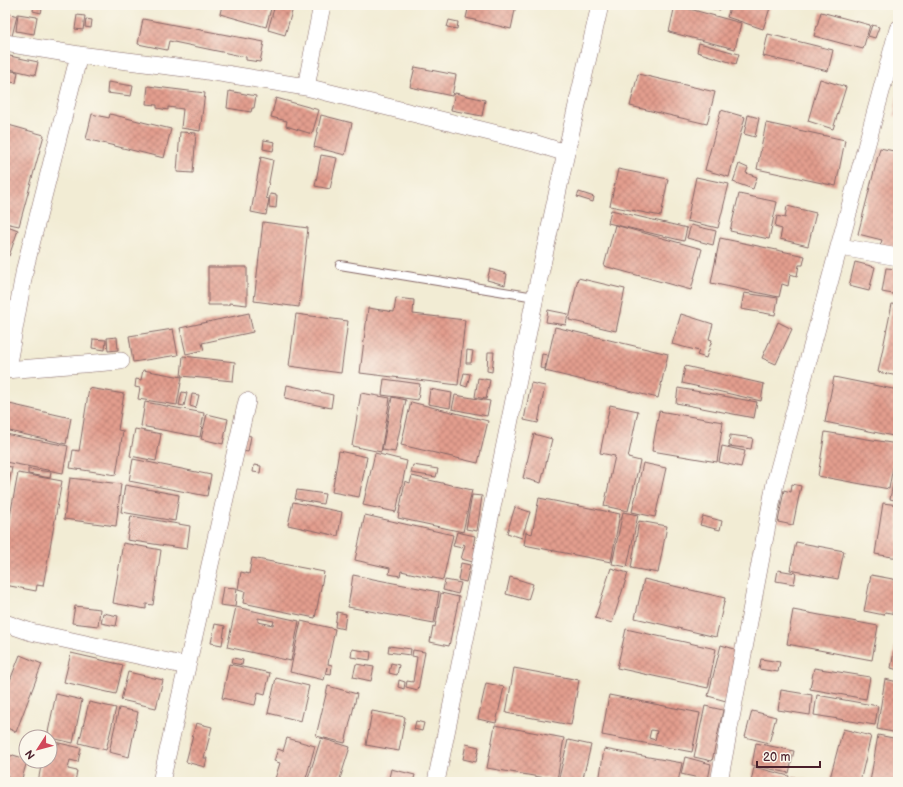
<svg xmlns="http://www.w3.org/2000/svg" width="903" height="787" viewBox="0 0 903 787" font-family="'Balsamiq Sans',sans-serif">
<defs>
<pattern id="building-cross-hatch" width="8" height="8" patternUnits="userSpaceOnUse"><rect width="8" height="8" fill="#e39e8e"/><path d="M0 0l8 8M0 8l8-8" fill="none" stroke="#ba8074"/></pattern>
</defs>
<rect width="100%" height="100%" fill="#fbf7ec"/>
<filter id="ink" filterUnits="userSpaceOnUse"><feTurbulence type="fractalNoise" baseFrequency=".025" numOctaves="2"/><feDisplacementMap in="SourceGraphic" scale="8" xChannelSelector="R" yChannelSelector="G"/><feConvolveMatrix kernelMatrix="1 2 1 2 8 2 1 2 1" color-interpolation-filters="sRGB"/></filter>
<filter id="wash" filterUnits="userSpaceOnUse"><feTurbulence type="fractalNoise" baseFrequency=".012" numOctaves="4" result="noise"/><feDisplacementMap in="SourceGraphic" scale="16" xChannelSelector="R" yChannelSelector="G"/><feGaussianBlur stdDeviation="0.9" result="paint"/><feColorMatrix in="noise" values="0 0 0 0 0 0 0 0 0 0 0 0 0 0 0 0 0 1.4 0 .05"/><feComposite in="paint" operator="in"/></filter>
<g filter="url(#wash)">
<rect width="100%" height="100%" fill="#f2ecd4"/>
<g id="blocks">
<path fill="url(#building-cross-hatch)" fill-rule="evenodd" d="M34,5H43L41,13L33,11Z
M125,5H138V9Z
M222,5H272L266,27L220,14Z
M275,5H294L285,35L268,30Z
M469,5H516L511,29L466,18Z
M675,5L741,23L735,49L669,32Z
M691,5H721L720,10Z
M731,5H771L763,29L727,17Z
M5,12L17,16L12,36L5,34Z
M821,12L870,25L863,49L814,36Z
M18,14L37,17L34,34L16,31Z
M77,15L85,16L83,30L75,29Z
M86,19L92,20L91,28L85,27Z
M143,19L264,42L260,62L246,60V57L169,41L167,50L138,44Z
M449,20L458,22L457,29L447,27Z
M872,25L879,27L875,38L868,36Z
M768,34L833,50L828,71L763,56Z
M699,43L739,54L736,64L697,52Z
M5,55L38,62L35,75L5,68Z
M415,67L456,75L452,96L410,87Z
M5,70L18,72L16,83L5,81Z
M638,74L715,92L707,124L630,106Z
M820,79L846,87L833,129L808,121Z
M108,82L133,86L131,96L107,93Z
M148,86L205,93L200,131L181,128L183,109L168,107V110L157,108V105L146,104Z
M229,91L256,96L254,108H252L251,112L227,108Z
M455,93L485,100L482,116L451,110Z
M897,96H898V117L894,116Z
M276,98L319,110L312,134L286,126L287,121L271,117Z
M721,110L745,117L729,177L705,170Z
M92,114L109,118L110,114L171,129L164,158L86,139Z
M321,115L352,123L345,155L314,147Z
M748,115L759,118L755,137L744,134Z
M766,123L845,140L836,186L757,169Z
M5,124L44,135L19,226L5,223Z
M180,132L196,133L193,173L177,172Z
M264,140L275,142L273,151L263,149Z
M880,148L898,152V254L879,249L882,240L858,234Z
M321,155L337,158L330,189L315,186Z
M261,157L273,160L266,198L269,199L266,215L251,212Z
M739,164L748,168L746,173L757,177L753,189L733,182Z
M618,169L668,179L661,216L610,206Z
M696,177L729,184L718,228L687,221Z
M579,192L594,197L593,202L577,197Z
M270,194L277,195L276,208L269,207Z
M739,194L777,202L769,239L730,231Z
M787,206L816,213L808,246L780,239L782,229L775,227L777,216L785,218Z
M611,210L687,228L684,241L608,223Z
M263,222L308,228L299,307L254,301Z
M5,225L18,230L9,256L5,255Z
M615,225L702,249L691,290L604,266Z
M691,225L716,231L713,245L687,238Z
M720,238L805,256L803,265H799L797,276L790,274L788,286L782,284L779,297L711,283Z
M855,262L875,267L869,291L849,286Z
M208,267H247V305L229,303V305H208Z
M886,268L898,269V295L882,292Z
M490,269L507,274L505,285L487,280Z
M578,278L625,289L616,331L569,320Z
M744,293L778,298L775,315L741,309Z
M396,298L414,300L413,314L465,320L458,385L360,373L368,308L394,312Z
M892,304L898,305V376L878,372Z
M548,310L568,314L566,325L546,322Z
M249,313L253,332L202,343L204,350L186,354L180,328Z
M296,314L348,321L341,373L289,366Z
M681,314L713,324L709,339L712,340L706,358L697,355L699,351L672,344Z
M778,322L792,329L776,364L762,358Z
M555,327L668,354L658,398L545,371Z
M173,329L178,355L133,362L129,336Z
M117,337L118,350L108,351L107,338Z
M93,339L106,340L105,350L92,348Z
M467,350L473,351L471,363H466Z
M488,352H494L492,372L487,371Z
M542,354L547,355L545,369L540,368Z
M183,356L235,362L233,381L181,376Z
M685,366L764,384L761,401L682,383Z
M143,370L182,377L177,405L138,399L140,388L135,387L136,379L141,380Z
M464,373L470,374L467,387L461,385Z
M834,377L898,390V437L825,422Z
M478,378L490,380L486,399L475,397Z
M384,379L420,384L418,400L382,395Z
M531,383L545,386L538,423L524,420Z
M287,385L333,395L331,408L285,398Z
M89,388L124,394L118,430L123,431L116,475L70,468L73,450L79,451Z
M678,388L757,402L754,418L676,403Z
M430,389L452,393L450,408L428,404Z
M182,392L187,393L184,406L179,405Z
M361,393L390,398L381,452L352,446Z
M192,394L199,395L196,408L190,406Z
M455,395L490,401L487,416L452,409Z
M392,397L406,400L395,452L382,450Z
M145,402L204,413L200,437L141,426Z
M411,402L488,421L478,463L401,445Z
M5,403L71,418L66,444L5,430Z
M610,405L638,411L628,458L640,461L628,511L604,506L615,456L600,453Z
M659,411L723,422L717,462L652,451Z
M207,414L228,419L223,444L201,439Z
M135,429L161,434L156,461L130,456Z
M825,432L897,444L889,489L818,476Z
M5,434L68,446L63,473L5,462Z
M534,434L552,439L541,483L523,478Z
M245,435L251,436L248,452L242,451Z
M730,435L753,438L751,449L729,446Z
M722,446L745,451L741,467L719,462Z
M339,451L367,457L359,497L332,492Z
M375,453L407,461L396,512L363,505Z
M133,459L211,475L207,496L129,481Z
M643,463L666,468L655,517L632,512Z
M897,463H898V501L890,499Z
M254,465L261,466L260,473L253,472Z
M413,465L438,469L436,477L411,473Z
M5,466L12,467L6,503H5Z
M28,469L51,472L50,478L28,474Z
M18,473L62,481L43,586L37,585L36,591L5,585V543Z
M412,476L472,490L463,532L398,518L405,481L410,483Z
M70,478L121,484L116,526L64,519Z
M792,484L801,486L793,525L778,522L784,490L791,492Z
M125,485L179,495L175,521L121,512Z
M297,490L325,494L323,504L295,499Z
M472,495L482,496L477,531L466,529Z
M539,498L620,514L611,562L524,545L526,532L532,534Z
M293,502L342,512L338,536L288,525Z
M883,503L898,505V558L875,554Z
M515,507L530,512L522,538L507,533Z
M623,512L638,515L627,567L612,564Z
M365,515L453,535L443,580L401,571L400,576L389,574L390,568L355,560Z
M131,516L190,526L187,549L127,540Z
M703,516L722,521L720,530L700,525Z
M639,521L667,526L658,573L631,568Z
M457,532L475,536L473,547L477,548L473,562L461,559L465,545L463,544L462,548L453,546Z
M796,542L844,551L838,579L790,570Z
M123,543L161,550L153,605L146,604V609L113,603Z
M252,558L324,572L315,618L243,603L245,591L238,589L241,572L249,574Z
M461,563L470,565L466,582L458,580Z
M611,568L628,573L612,623L595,618Z
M778,570L796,573L794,584L776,581Z
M353,575L439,592L434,623L348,607Z
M871,575L898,580V606L896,614L885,612L884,615L864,611Z
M510,577L533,584L528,600L506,594Z
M644,579L725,598L716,637L635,618Z
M445,580L461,583L458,594L443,590Z
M223,587L237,588L235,607L220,605Z
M441,593L459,597L449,646L430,642L433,626L435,627Z
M75,606L100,609L98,626L72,623Z
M236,607L299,621L291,661L227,647ZM258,618L274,621L273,625L258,622Z
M793,610L878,626L872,660L787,644Z
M337,612L346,614L344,629L335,627Z
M103,613L118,616L116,626L101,623Z
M301,621L335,629L328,664L332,665L331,675L326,674L327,667L324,680L290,672Z
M215,624L225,626L222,645L211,643Z
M626,629L716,649L708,688L617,668Z
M897,636H898V670L891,668Z
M721,645L738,650L726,701L708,696Z
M389,646L411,649L410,655L388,652Z
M352,649L371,652L370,660L351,657Z
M413,650L425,652L418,690L406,687L407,681L413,682L417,657L412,656Z
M71,653L123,665L116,694L64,682Z
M20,655L42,664L16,732L5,727V693Z
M233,658L243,660L242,665L232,663Z
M761,659L780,662L778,672L759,669Z
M391,663L399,665L397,675L389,673Z
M229,664L270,673L265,694L258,692L255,705L222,698Z
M356,664L374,667L371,681L353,677Z
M514,668L579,680L571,725L506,713Z
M814,668L870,677L866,699L810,689Z
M128,672L163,680L156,708L121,700Z
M276,678L309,686L301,721L268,713Z
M885,679L898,682V733L877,729Z
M399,680L405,682L404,689L398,687Z
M486,683L504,687L496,723L478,719Z
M328,686L357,694L345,743L316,736Z
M781,690L812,695L810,715L778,710Z
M56,694L82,700L73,743L47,737Z
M609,695L700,713L692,752L602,735ZM651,730L657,731L655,740L649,738Z
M817,695L878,706L875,725L814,715Z
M89,702L116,708L106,750L79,743Z
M705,706L723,710L712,761L694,757Z
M119,708L138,712L129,757L109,752Z
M372,711L405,717L399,751L366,745Z
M752,711L776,717L769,743L745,737Z
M416,721L424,723L422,731L414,729Z
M196,723L212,727L204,758H207L205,767L186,762Z
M495,725L564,738L557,780L487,768Z
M843,729L871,736L860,782H848L830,778Z
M878,735L898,739V782H870Z
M287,738L315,746L305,782H274L280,763L274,761L278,749L283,751Z
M321,738L350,747L339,782H307Z
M568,740L591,745L582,782H558Z
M50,741L81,748L78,762L70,760L68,769L77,771L75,782H38L42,761H50Z
M756,743L794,751L789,773L752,765Z
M466,744L479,747L476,762L463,759Z
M604,749L682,763L678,782H599Z
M5,754L12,756L13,755L26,759L27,761L21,782H7L8,776L5,774Z
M685,757L711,764L708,780L681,774Z
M754,767L789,776L787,782H751Z
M391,769L415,775L413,782H388Z
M793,777L814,781V782H792Z"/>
</g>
</g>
<g filter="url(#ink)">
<use href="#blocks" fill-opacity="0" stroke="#856766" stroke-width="1"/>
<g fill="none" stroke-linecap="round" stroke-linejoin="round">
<g stroke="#856766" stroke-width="10">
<path id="lane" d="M340,265L535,297"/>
</g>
<g stroke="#856766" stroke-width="18">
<path id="street" d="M5,43L79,55L201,70L306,87L534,143L566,153
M306,87L322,5
M840,247L898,257
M7,369L25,268L79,55
M5,370L121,361
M5,623L31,632L187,666
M161,782L247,401
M436,782L535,297L566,153L600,5
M719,782L775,483L898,29"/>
</g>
<use href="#lane" stroke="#fff" stroke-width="8"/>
<use href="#street" stroke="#fff" stroke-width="17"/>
</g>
</g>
<rect width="903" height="787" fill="none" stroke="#fbf7ec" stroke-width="20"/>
<g transform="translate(38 749) rotate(234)"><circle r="19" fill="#fbf7ec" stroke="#b4a19f"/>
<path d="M0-3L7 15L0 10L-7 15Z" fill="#d1495b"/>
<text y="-6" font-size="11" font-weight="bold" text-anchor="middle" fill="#4a1f2b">N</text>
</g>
<path d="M757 761v6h63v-6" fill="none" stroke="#4a1f2b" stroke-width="2"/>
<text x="763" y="761" font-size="12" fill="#4a1f2b" stroke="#fbf7ec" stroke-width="3" paint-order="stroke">20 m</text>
</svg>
